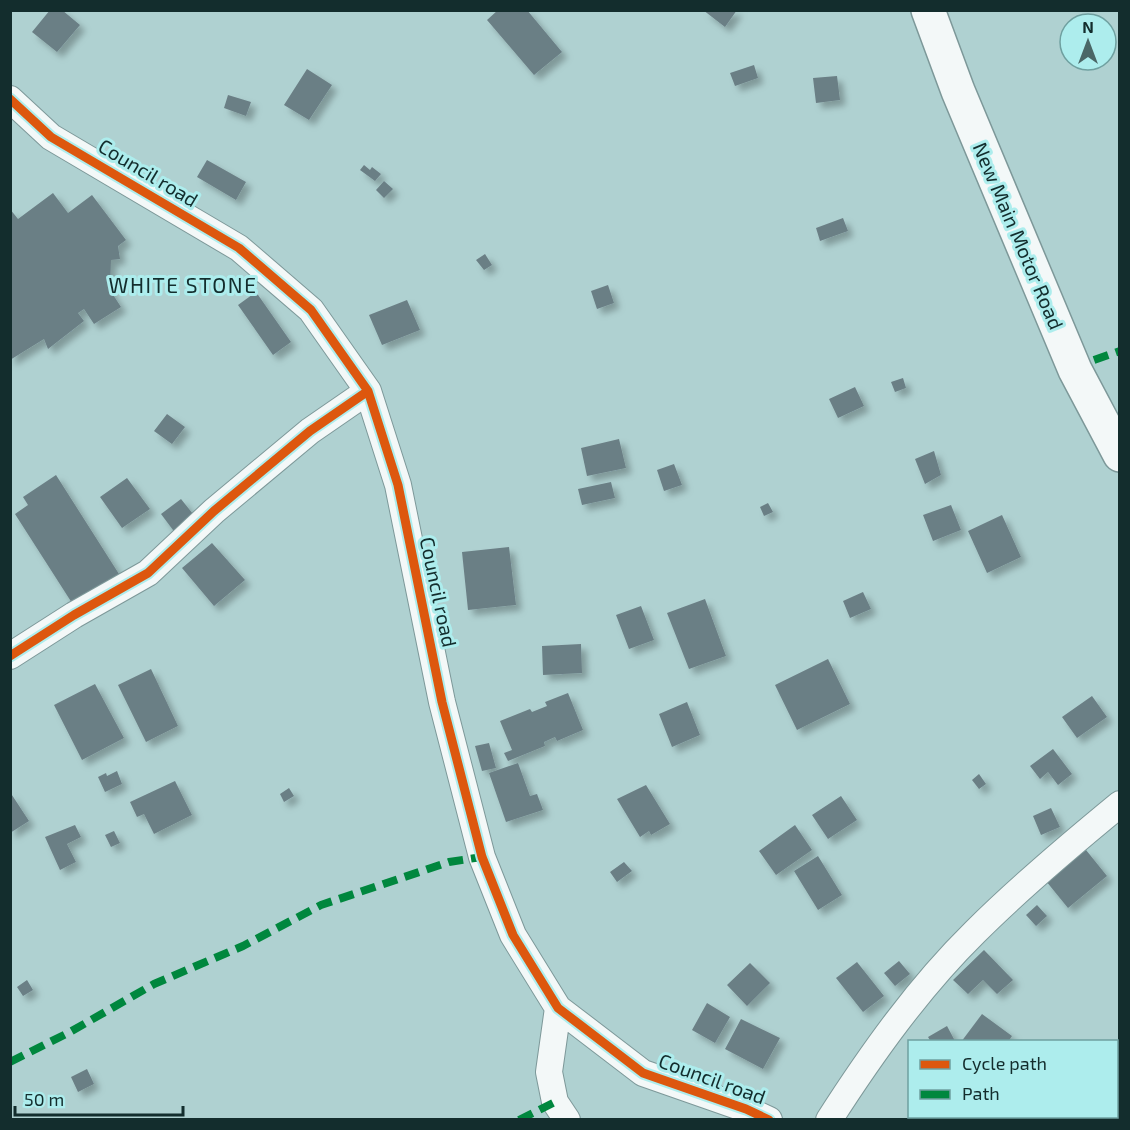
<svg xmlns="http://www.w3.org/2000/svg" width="1130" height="1130" viewBox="0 0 1130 1130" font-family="'Exo 2',sans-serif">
<defs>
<filter id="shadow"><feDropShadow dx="5.5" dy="5.5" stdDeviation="3" flood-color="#0004"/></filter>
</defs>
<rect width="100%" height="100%" fill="#afd1d1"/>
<path fill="#6b7f85" filter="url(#shadow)" d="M50,10H62L80,25L57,52L32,32Z
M498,10H527L562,52L534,75L487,20Z
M703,10H737L725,27Z
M754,65L758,78L735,86L730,73Z
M307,69L332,85L309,120L284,105Z
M837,76L840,100L816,103L813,78Z
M228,95L251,102L246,116L224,108Z
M207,160L246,182L236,200L197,177Z
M364,165L370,170L372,167L381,174L375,181L360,170Z
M384,181L393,189L384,198L376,190Z
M53,193L68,213L92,195L126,240L118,246L120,259L111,260L110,290L121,307L94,324L84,309L78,313L84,321L48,349L44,339L10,360V209L18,219Z
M843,218L848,231L820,241L816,228Z
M485,254L492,265L484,270L476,260Z
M608,285L614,303L597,309L591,291Z
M256,292L291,342L273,355L238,305Z
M407,300L420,330L382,345L369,315Z
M903,378L906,388L895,392L891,382Z
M855,387L864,406L838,418L829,399Z
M167,414L185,427L172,444L154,431Z
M619,439L626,468L587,476L581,448Z
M934,451L941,475L925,484L915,459Z
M674,464L682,485L664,491L657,470Z
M56,475L119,574L72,603L15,514L28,505L23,497Z
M127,478L150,509L122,528L100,497Z
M611,482L615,498L582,505L578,489Z
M181,499L197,519L176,534L161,514Z
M768,503L773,512L764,516L760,507Z
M951,505L961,530L933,541L923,515Z
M1002,515L1021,557L987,573L968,531Z
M212,543L245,580L214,606L182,568Z
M509,547L516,605L468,610L462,552Z
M863,592L871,609L850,618L843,601Z
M705,599L726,656L689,669L667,613Z
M641,606L654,640L629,649L616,615Z
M581,644L582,673L543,675L542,646Z
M828,659L850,704L797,730L775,685Z
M151,669L178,726L146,742L118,685Z
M95,684L124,738L82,760L54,705Z
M568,693L583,730L557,741L555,737L544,742L545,746L508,761L504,753L512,750L500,721L530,709L532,712L547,706L545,702Z
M1092,696L1107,717L1077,738L1062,717Z
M687,702L700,735L672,747L659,714Z
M489,743L496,768L482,771L475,746Z
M1053,749L1072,774L1058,785L1048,772L1040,779L1030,766Z
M518,763L530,796L537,794L543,810L506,822L489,773Z
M117,771L122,784L105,792L98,777L106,773L107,776Z
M979,774L986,784L979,789L972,780Z
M175,781L192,815L154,834L144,814L137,817L130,802Z
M646,785L670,824L651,835L649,831L640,837L617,799Z
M289,788L294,796L284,802L280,794Z
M10,792L29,821L10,833Z
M841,796L857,820L828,839L812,815Z
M1051,808L1060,827L1041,835L1033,816Z
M75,825L81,837L67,844L76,862L60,870L45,837Z
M795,825L812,850L776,875L759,851Z
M114,831L120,843L111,847L105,835Z
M1086,850L1107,876L1068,908L1046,881Z
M818,856L842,895L818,910L794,871Z
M624,862L632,871L617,882L610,872Z
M1037,905L1047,916L1036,926L1026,915Z
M984,950L1013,980L997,994L983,980L968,994L953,980Z
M899,961L910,974L895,986L884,973Z
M857,962L884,996L863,1012L836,978Z
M750,963L770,983L747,1006L727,985Z
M27,980L33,990L23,996L17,987Z
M707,1003L730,1017L715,1043L692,1030Z
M982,1014L1012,1036L1008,1042H961Z
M741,1019L780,1038L763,1069L725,1049Z
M947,1026L955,1041L931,1042L928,1037Z
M87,1069L94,1084L78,1092L71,1077Z"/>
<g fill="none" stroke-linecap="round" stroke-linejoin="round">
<g stroke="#7d9899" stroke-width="28">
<path id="minor" d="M10,99L51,137L239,248L311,310L368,391L398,485L442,702L482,857L513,935L558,1008L643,1073L746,1109L769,1120
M10,656L74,615L148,573L214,511L310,431L368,391
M558,1008L549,1072L555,1102L567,1120
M829,1120C872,1053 919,987 975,932C1021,886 1070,845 1120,804"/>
</g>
<g stroke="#7d9899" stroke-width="36">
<path id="trunk" d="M928,10L958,91L1075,370L1120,455"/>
</g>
<use href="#minor" stroke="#f3f8f8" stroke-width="26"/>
<use href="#trunk" stroke="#f3f8f8" stroke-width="33"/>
<path stroke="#00873e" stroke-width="8" stroke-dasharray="15 8" stroke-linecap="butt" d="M1094,360L1120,351
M10,1062L70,1032L154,984L243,946L321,905L449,862L482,857
M519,1120L555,1102"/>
<g stroke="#adeded" stroke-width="13">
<path id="cycleway" d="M10,99L51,137L239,248L311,310L368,391L398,485L442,702L482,857L513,935L558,1008L643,1073L746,1109L769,1120
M10,656L74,615L148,573L214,511L310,431L368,391"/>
</g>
<use href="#cycleway" stroke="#dd570e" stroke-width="9"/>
</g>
<g text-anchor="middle" stroke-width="6" stroke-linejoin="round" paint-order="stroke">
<g font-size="20" fill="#132d2d" stroke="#adeded">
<text transform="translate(148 173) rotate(31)" y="7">Council road</text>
<text transform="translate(1018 236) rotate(67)" y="7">New Main Motor Road</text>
<text transform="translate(438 592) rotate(78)" y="7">Council road</text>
<text transform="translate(712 1079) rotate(20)" y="7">Council road</text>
</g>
<g font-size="21" letter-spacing="1.5" fill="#132d2d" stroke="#adeded">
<text x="183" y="293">WHITE STONE</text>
</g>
</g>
<rect width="1130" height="1130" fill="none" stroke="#132d2d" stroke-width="24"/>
<rect x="908" y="1040" width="210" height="78" fill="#adeded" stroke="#6fa0a0" stroke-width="1.5"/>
<rect x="920" y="1060" width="30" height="9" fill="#dd570e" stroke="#6fa0a0" stroke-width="1.5"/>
<text x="962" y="1070" font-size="18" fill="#132d2d">Cycle path</text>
<rect x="920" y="1090" width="30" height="9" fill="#00873e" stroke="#6fa0a0" stroke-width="1.5"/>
<text x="962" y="1100" font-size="18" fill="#132d2d">Path</text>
<g transform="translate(1088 42)"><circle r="28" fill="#adeded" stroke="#6fa0a0" stroke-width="1.5"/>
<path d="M0-4.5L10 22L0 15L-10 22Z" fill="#4a6666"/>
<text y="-9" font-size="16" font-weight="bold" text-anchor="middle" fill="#132d2d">N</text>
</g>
<path d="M15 1106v9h168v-9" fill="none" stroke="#132d2d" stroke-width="3"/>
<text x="24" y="1106" font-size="18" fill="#132d2d" stroke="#adeded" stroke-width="4.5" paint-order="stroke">50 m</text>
</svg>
